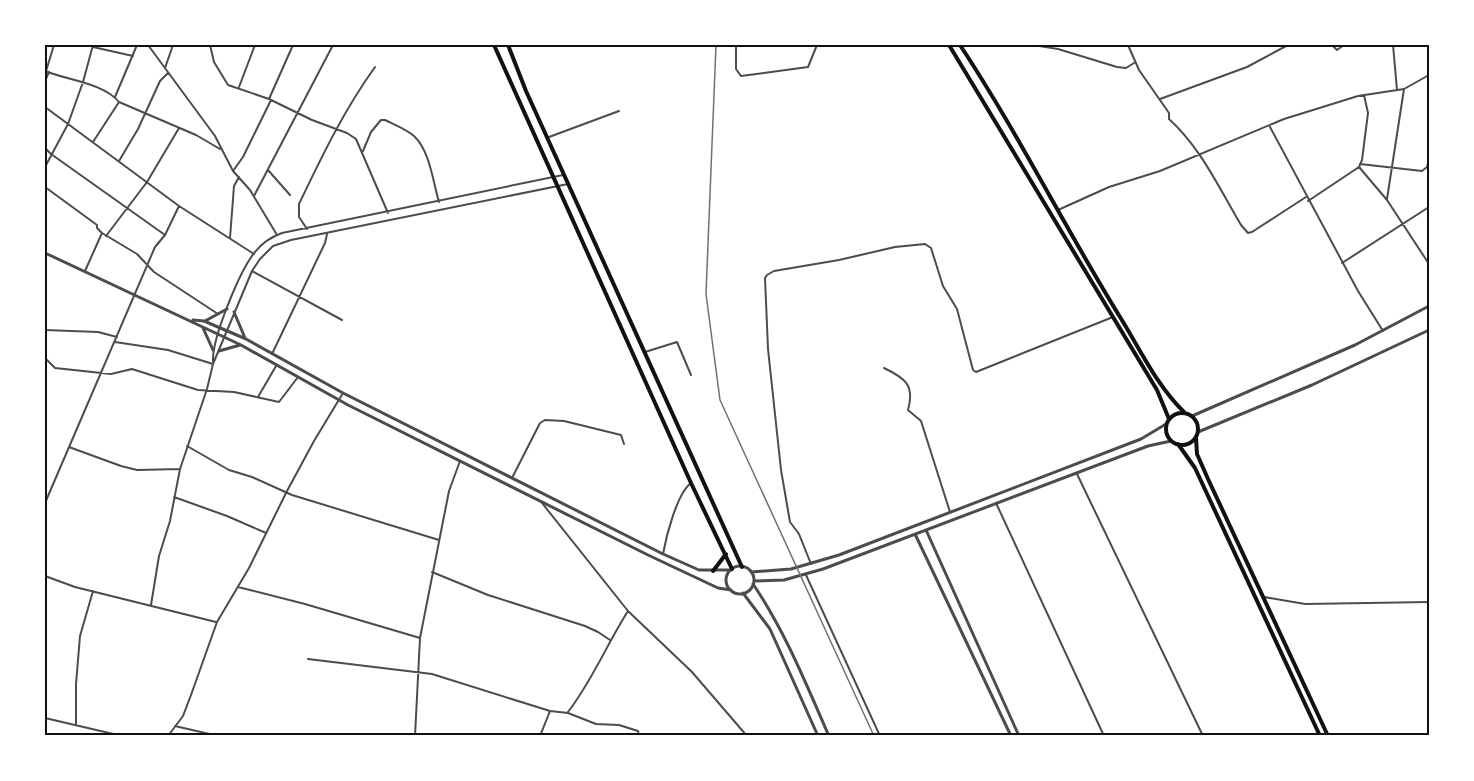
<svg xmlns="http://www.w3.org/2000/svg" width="1474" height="781" viewBox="0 0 1474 781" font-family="Poppins,sans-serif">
<rect width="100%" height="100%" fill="#fff"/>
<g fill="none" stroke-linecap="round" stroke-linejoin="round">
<path stroke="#4c4c4c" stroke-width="2" d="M148,45L215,136L233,171L250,190L277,235
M210,45L214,62L228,85L269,99L312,120L347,133L356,139L388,213
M736,45V69L741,76L808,67L817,45
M1033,45L1058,49L1117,67L1126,68L1134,63
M1128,45L1139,70L1169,113V119C1201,148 1219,188 1241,225L1248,233L1252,232L1306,197
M1332,45L1337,50L1344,45
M1393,45L1397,90
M93,47L133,56
M165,68L173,45
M45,71C66,80 104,83 119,102L196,135L220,149
M46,71L54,45
M45,81L49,72
M239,87L255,45
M115,97L137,45
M269,99L293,45
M1160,99L1247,67L1288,45
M45,107L179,206L254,254
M1270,127L1358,291L1383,331
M549,137L619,111
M93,142L119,102
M45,148L51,154L165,235
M363,151L371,132L381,120H385C395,125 406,129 414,136C430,151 433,182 439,202
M119,161L138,129L160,81L168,73
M1360,164L1422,171L1427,167L1429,160
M45,167L68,124L83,82L93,45
M1359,167L1387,200L1429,264
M268,170L290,195
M233,171L243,157L271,100
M45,187L97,225V228L102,233L137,254L154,272L218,314
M254,196L333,45
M1387,199L1404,89
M1308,201L1359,167L1362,160L1368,113L1364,95
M1058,210L1109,187L1160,171L1284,119L1358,96L1404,89L1429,75
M307,229L299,217V204C322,156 344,110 375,67
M106,236L147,182L179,128
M230,238L234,186L239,177
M1342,263L1429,207
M85,271L102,233
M252,271L342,320
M45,330L98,332L117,337
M115,342L168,350L213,364
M645,352L677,342L691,375
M272,354L325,243L327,234
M45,358L55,368L111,374L132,369L198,390L234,392L279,402L298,377
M213,361C212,338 240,270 255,252C262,243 271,237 282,233L563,175
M884,368C905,378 915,385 908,410L921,421L950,512
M258,397L276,366
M187,446L229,470L252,477L292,495L439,540
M69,447L121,466L137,470L180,469
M1077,474L1203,736
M512,478L540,423L545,420L564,421L621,435L624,444
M174,497L227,516L266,533
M45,503L155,247L165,235L179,206
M542,503L628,611L692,672L747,736
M996,503L1104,736
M663,554C666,537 677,493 691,483
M811,564L799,534L790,522L781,470L768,349L765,278L767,275L774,271L839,260L895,247L925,244L931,248L943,286L957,309L973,370L976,372L1113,317
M432,572L488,595L585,626L598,632L610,640
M806,575L880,736
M45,576L75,587L216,622
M238,587L305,604L420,638
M1264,597L1305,604L1429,602
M151,605L159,556L170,521L180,469L207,389L213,364L252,271L260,259L273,246L291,240L568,184
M308,659L432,674L550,711L568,713L596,724L619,725L638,731L639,736
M568,712C592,681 607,644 628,611
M45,718L122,736
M76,724V684L80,636L93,591
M175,726L218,736
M168,736L183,716L191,695L217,622L249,568L287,491L314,441L343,393
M415,736L420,638L449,491L460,461
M540,736L550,711"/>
<path stroke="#4c4c4c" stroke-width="3" d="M45,253L241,345L348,405L648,555L718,588L731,590
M234,312L245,338
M193,320L204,321L246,339L343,393L663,554L699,570H731
M205,321L227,309
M203,328L213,350
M219,351L240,345
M1192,416L1355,345L1429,306
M1198,432L1312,385L1429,330
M926,530L1019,736
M915,534L1011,736
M726 580a14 14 0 1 1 28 0a14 14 0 1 1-28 0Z
M751,572L791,569L839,555L1141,439L1166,424
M754,581L784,580L823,569L1148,446L1171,441
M753,584C785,631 806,684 829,736
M743,593L770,629L818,736"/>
<path stroke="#111" stroke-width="4" d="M494,45L691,483L732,569
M508,45L526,91L742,567
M949,45L1157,390L1169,419
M960,45C1018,133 1065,228 1120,317C1140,349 1157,386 1184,412
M1166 429a16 16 0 1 1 32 0a16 16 0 1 1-32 0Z
M1196,438L1197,454L1208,479L1328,736
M1178,444L1195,468L1320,736
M713,571L726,554"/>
<path stroke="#707070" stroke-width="1.5" d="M716,45L706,294L720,400L874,736"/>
</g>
<rect width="1474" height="781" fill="none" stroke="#ffffff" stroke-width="93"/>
<rect x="46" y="46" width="1382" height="688" fill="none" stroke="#111" stroke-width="2"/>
</svg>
